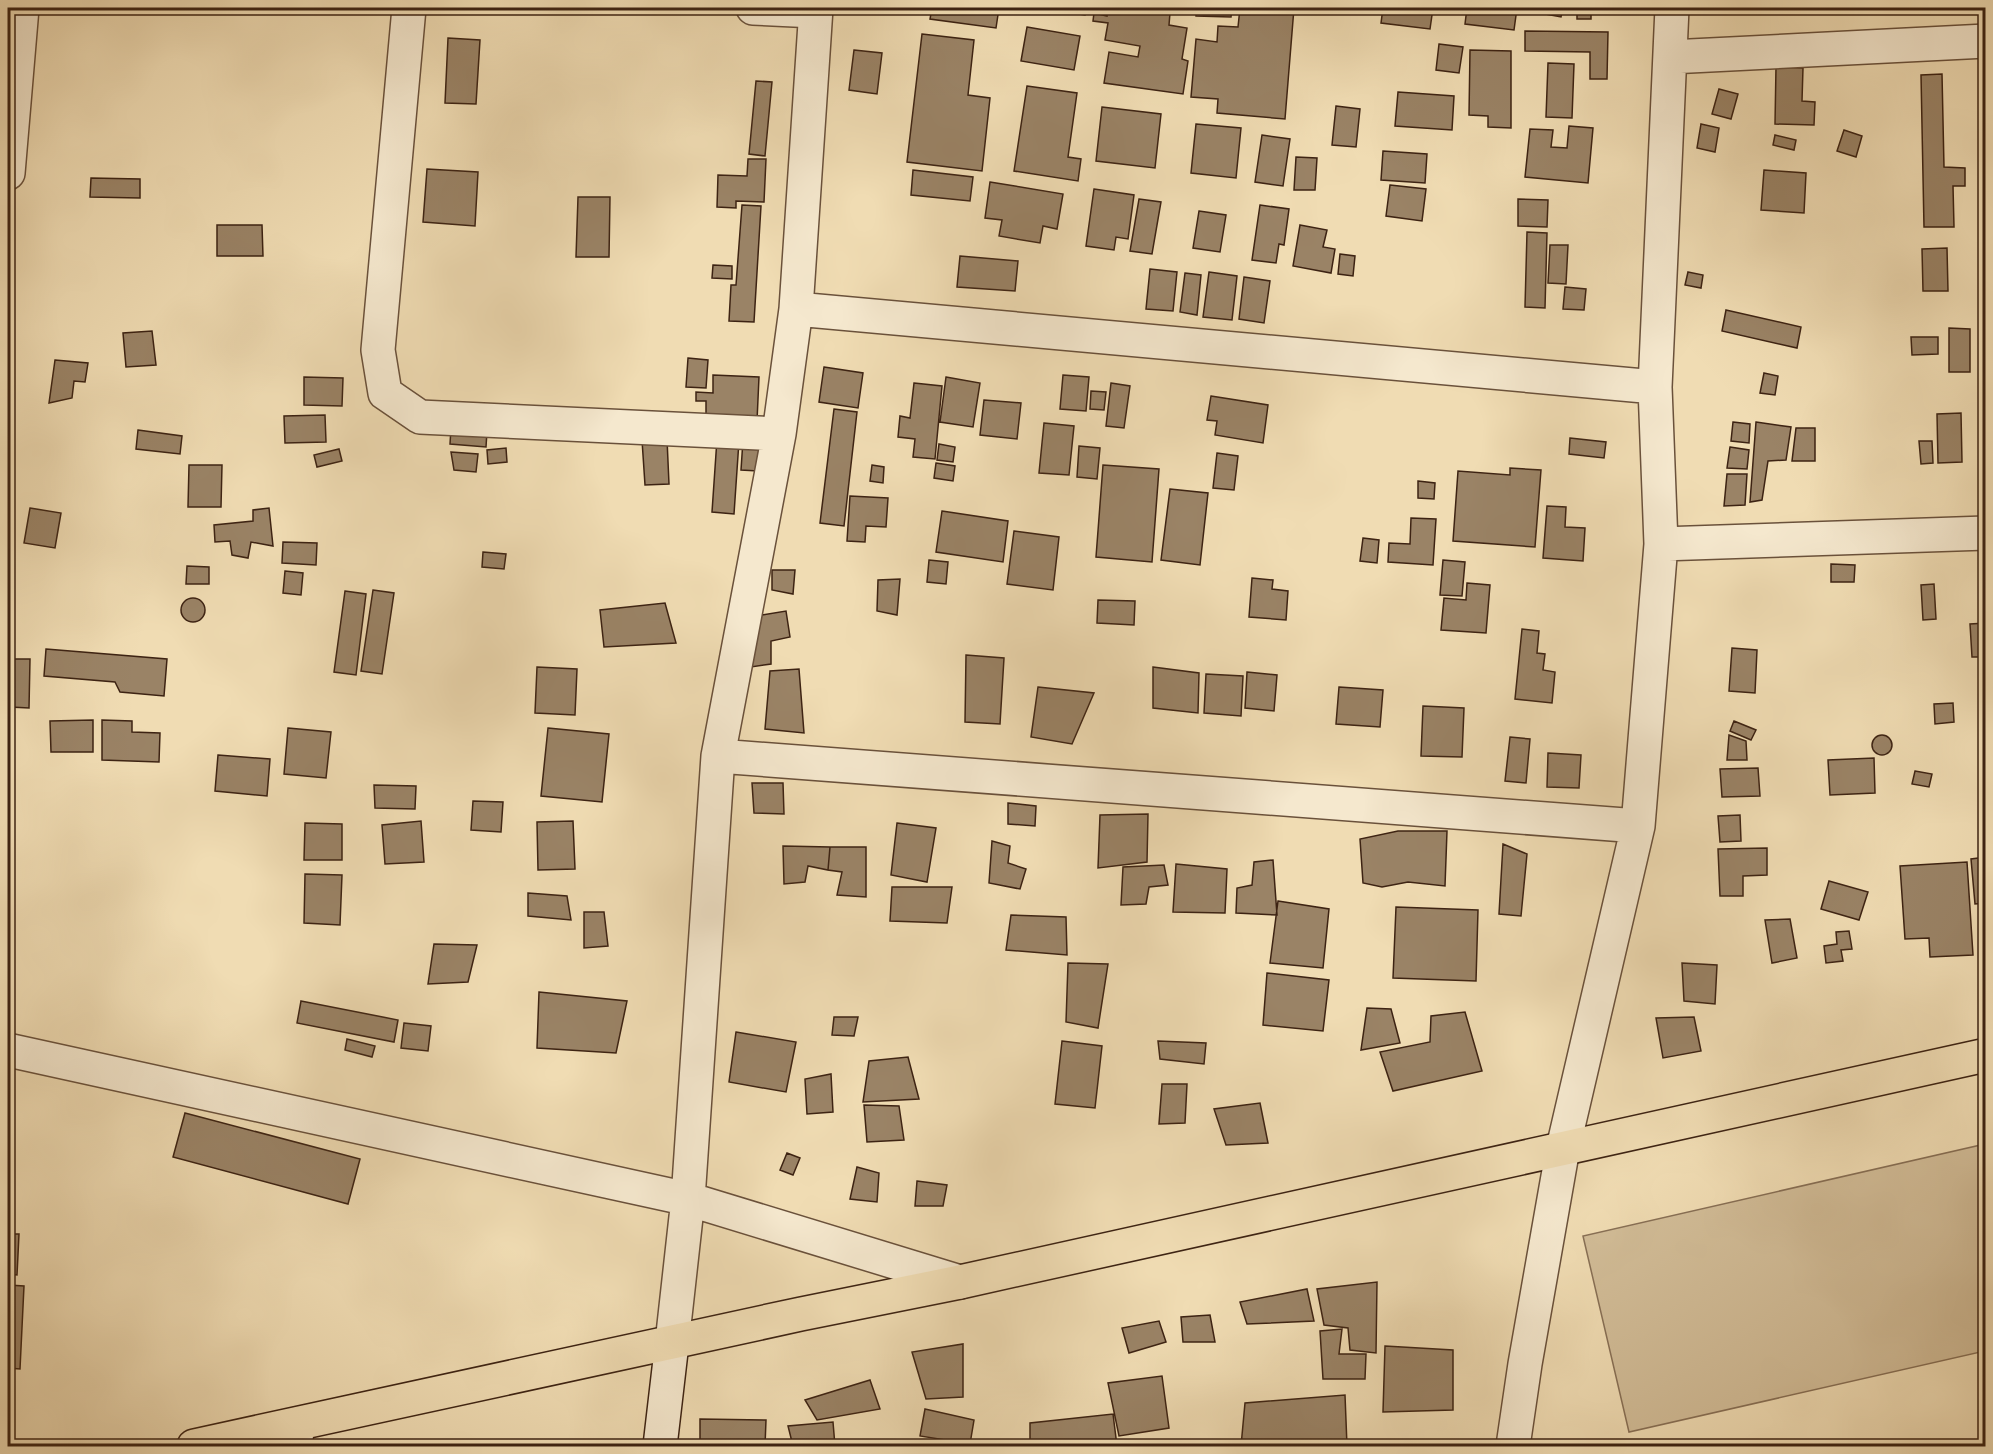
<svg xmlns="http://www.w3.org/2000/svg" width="1993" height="1454" viewBox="0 0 1993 1454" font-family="'IM FELL DW Pica',serif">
<rect width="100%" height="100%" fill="#f0dcb3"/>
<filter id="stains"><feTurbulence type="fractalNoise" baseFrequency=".00333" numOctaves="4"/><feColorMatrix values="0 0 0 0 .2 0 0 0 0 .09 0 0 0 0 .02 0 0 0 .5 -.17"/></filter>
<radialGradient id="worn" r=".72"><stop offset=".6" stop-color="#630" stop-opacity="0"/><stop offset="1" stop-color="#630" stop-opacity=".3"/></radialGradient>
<path fill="#d2bd98" stroke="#887056" stroke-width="1.5" d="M1985,1144V1351L1629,1432L1583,1236Z"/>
<path fill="#9a8366" stroke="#3d2313" stroke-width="1.5" d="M932,8H999L996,28L930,19Z
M1039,8H1086L1085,15Z
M1108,8H1130L1170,13L1169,25L1187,28L1182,59L1188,61L1183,94L1104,83L1109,52L1138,57L1140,46L1105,40L1108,23L1093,21L1094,13L1107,16Z
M1196,8H1232L1231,17L1196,16Z
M1240,8H1294L1285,119L1217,113L1218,99L1191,97L1196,39L1217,42L1218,26L1238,27Z
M1383,8H1433L1430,29L1381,23Z
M1467,8H1517L1514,30L1465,24Z
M1529,8H1563L1561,17L1528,11Z
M1577,8H1591V19H1577Z
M1027,27L1080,36L1074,70L1021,61Z
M1525,31L1608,32L1607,79H1590V52L1525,51Z
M922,34L974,40L968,95L990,98L982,171L907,162Z
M448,38L480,40L476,104L445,103Z
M1439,44L1463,47L1459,73L1436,70Z
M854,50L882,53L877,94L849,90Z
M1470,50L1511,51V128L1488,127V116L1469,115Z
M1548,63L1574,64L1572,118L1546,117Z
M1776,67L1803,68L1802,101L1815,102L1814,125L1775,124Z
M1942,74L1944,167L1965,168V186H1953L1954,227H1924L1921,75Z
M756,81L772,82L765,156L749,154Z
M1027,86L1077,93L1068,157L1081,159L1078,181L1014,171Z
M1719,89L1738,94L1731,119L1712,114Z
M1398,92L1454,96L1452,130L1395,126Z
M1336,106L1360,109L1356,147L1332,145Z
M1102,107L1161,114L1155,168L1096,161Z
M1196,124L1241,128L1236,178L1191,173Z
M1701,124L1719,128L1715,152L1697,148Z
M1569,126L1593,128L1588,183L1525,177L1530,129L1553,130L1551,147L1567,148Z
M1844,130L1862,136L1856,157L1837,151Z
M1262,135L1290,139L1283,186L1255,182Z
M1775,135L1796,140L1794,150L1773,145Z
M1383,151L1427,154L1425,183L1381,180Z
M1296,157L1317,158L1315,190H1294Z
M748,159H766L764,202L736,201V208L717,207L718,175L747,176Z
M427,169L478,172L475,226L423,222Z
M913,170L973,177L970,201L911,195Z
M1764,170L1806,173L1804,213L1761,210Z
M91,178L140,179V198L90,197Z
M990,182L1063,194L1057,229L1043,226L1040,243L999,236L1002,220L985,218Z
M1390,185L1426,189L1422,221L1386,216Z
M1094,189L1134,195L1128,239L1116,237L1114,250L1086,246Z
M578,197H610L609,257H576Z
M1139,199L1161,202L1152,254L1130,251Z
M1518,199L1548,200L1547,227L1518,226Z
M742,205L761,206L754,322L729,321L731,285H736Z
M1260,205L1289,209L1284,245L1279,244L1276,263L1252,260Z
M1199,211L1226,215L1220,252L1193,248Z
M217,225H262L263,256H217Z
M1300,225L1327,230L1323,247L1335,249L1331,273L1293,266Z
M1527,232L1547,233L1545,308L1525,307Z
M1550,245H1568L1566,284L1548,283Z
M1947,248L1948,291H1923L1922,249Z
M1340,254L1355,256L1353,276L1338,274Z
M960,256L1018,261L1015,291L957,287Z
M713,265L732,266V279L712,278Z
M1150,269L1177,272L1173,311L1146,309Z
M1209,272L1237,276L1232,320L1203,317Z
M1688,272L1703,275L1701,288L1685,285Z
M1185,273L1201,275L1197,315L1180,312Z
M1244,277L1270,281L1264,323L1239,319Z
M1565,287L1586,289L1584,310L1563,309Z
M1726,310L1801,327L1797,348L1722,331Z
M1949,328L1970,329V372H1949Z
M152,331L156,365L126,367L123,333Z
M1911,337H1938V354L1912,355Z
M688,358L708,360L706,388L686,387Z
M55,360L88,363L85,382L74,381L72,398L49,403Z
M824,367L863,373L858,408L819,402Z
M1764,373L1778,376L1775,395L1760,393Z
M713,375L759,377L757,421L706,419V401H696V392L713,393Z
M1063,375L1089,377L1086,411L1060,409Z
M304,377L343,378L342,406L304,405Z
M946,377L980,383L973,427L940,422Z
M914,383L942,386L935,459L913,457L915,439L898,437L900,416L910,418Z
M1111,383L1130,386L1124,428L1106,426Z
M1091,391L1106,392L1104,410L1090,409Z
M1211,396L1268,405L1263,443L1215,435L1217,421L1207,420Z
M984,400L1021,403L1017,439L980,435Z
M834,409L857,412L844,526L820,523Z
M1961,413L1962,462L1938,463L1937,414Z
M325,415L326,442L285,443L284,416Z
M1733,422L1750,424L1749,443L1731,441Z
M1756,422L1791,427L1786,460L1768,461L1762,500L1750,502Z
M1044,423L1074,426L1069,475L1039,473Z
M451,428L487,431L486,447L450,444Z
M1796,428H1815V461H1792Z
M138,430L182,436L180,454L136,449Z
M1570,438L1606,442L1604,458L1569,454Z
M667,439L669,484L645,485L642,440Z
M717,439L739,441L734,514L712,512Z
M743,440L759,441L758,471L741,470Z
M1919,441H1932L1933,463L1921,464Z
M939,444L955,447L953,462L937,460Z
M1079,446L1100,448L1097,479L1077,477Z
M1730,447L1749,450L1747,469L1727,468Z
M506,448L507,462L488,464L487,450Z
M339,449L342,461L317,467L314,455Z
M451,452L478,454L476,472L454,470Z
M1217,453L1238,456L1234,490L1213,488Z
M936,463L955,466L953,481L934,478Z
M189,465H222L221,507H188Z
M872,465L884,467L883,483L870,481Z
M1103,465L1159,469L1152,562L1096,557Z
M1510,468L1541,470L1535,547L1453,541L1458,471L1510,475Z
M1727,474H1747L1745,505L1724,506Z
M1418,481L1435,483L1434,499L1418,498Z
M1170,489L1208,493L1200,565L1161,560Z
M850,496L888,498L886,527L866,526L865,542L847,541Z
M1547,506L1566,507L1565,527L1585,528L1583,561L1543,558Z
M30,508L61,513L55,548L24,543Z
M269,508L273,546L251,542L248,558L232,555L230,541L215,542L214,525L253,521V510Z
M942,511L1008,521L1003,562L936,552Z
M1411,518L1436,519L1433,565L1388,562L1389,543L1410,544Z
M1014,531L1059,537L1053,590L1007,584Z
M1363,538L1379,540L1377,563L1360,561Z
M283,542L317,543L316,565L282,563Z
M483,552L506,554L504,569L482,567Z
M929,560L948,562L946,584L927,582Z
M1443,560L1465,562L1462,596L1440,595Z
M1831,564L1855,565L1854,582H1831Z
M187,566L209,567V584H186Z
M772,570H795L793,594L772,590Z
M285,571L303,573L301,595L283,593Z
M1252,578L1273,580L1272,589L1288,591L1286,620L1249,617Z
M900,579L897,615L877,611L878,580Z
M1467,583L1490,585L1486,633L1441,630L1444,598L1466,600Z
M1934,584L1936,619L1923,620L1921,585Z
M373,590L394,593L382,674L361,671Z
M345,591L366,594L356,675L334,672Z
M181 610a12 12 0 1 1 24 0a12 12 0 1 1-24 0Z
M1098,600L1135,601L1134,625L1097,623Z
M665,603L676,643L604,647L600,610Z
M786,611L790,637L771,641V664L751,667L749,617Z
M1986,623V657H1972L1970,624Z
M1522,629L1539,631L1537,653L1545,654L1543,670L1555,672L1552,703L1515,699Z
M1732,648L1757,650L1755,693L1729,691Z
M46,649L167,659L164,696L120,692L115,682L44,676Z
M966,655L1004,658L1000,724L965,722Z
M11,659H30L29,708L10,707Z
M537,667L577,669L575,715L535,713Z
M1153,667L1199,673L1198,713L1153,708Z
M799,669L804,733L765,729L770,671Z
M1247,672L1277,675L1274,711L1245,708Z
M1206,674L1243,676L1241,716L1204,713Z
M1038,687L1094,693L1072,744L1031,737Z
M1339,687L1383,690L1380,727L1336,724Z
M1953,703L1954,722L1935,724L1934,704Z
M1423,706L1464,708L1462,757L1421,756Z
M93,720V752H51L50,721Z
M102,720L132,721V732L160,733L159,762L102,760Z
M1734,721L1756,730L1751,740L1730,731Z
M288,728L331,732L326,778L284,774Z
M548,728L609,734L602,802L541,796Z
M1729,735L1746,741L1747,760H1727Z
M1872 745a10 10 0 1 1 20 0a10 10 0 1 1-20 0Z
M1510,737L1530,739L1526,783L1505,781Z
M1548,753L1581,755L1579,788L1547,787Z
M218,755L270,759L267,796L215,791Z
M1874,758L1875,793L1830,795L1828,760Z
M1758,768L1760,796L1722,797L1720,769Z
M1915,771L1932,774L1929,787L1912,784Z
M752,783H783L784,814L754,813Z
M374,785L416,786L415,809L375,808Z
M473,801L503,802L501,832L471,830Z
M1008,803L1036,806L1035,826L1008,824Z
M1148,814L1147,862L1098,868L1100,815Z
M1740,815L1741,841L1720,842L1718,816Z
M421,821L424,862L385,864L382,825Z
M573,821L575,869L538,870L537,822Z
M305,823L342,824V860H304Z
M897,823L936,828L927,882L891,875Z
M1398,831H1447L1445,886L1408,882L1382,887L1363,883L1360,839Z
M992,841L1010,846L1008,863L1026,869L1020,889L989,883Z
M1503,844L1527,854L1521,916L1499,914Z
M783,846L830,847L828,870L808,866L805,882L784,884Z
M830,847H866V897L837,895L842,872L828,870Z
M1767,848V875L1743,876V896H1720L1718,849Z
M1986,857V903L1975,904L1971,859Z
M1273,860L1277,915L1236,913L1237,888L1252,885L1254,862Z
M1967,862L1973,955L1930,957L1929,938L1905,939L1900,866Z
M1176,864L1227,869L1225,913L1173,912Z
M1164,865L1168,885L1149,887L1146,904L1121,905L1123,867Z
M305,874L342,875L340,925L304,923Z
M1829,881L1868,892L1859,920L1821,909Z
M892,887H952L947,923L890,921Z
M528,893L567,896L571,920L528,916Z
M1278,901L1329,909L1323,968L1270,963Z
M1396,907L1478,910L1476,981L1393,978Z
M1986,909V952L1979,910Z
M584,912H604L608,946L584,948Z
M1011,915L1066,917L1067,955L1006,950Z
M1790,919L1797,958L1772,963L1765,920Z
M1849,931L1852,949L1841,950L1843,961L1826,963L1824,946L1837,944L1836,932Z
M434,944L477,945L468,982L428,984Z
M1068,963L1108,964L1098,1028L1066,1022Z
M1682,963L1717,965L1715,1004L1684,1001Z
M1267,973L1329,980L1323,1031L1263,1025Z
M539,992L627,1001L616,1053L537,1048Z
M301,1001L398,1020L394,1042L297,1023Z
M1367,1008L1391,1009L1400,1043L1361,1050Z
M1465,1012L1482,1071L1393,1091L1380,1052L1430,1042L1431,1016Z
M834,1017H858L854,1036L832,1035Z
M1694,1017L1701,1051L1663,1058L1656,1018Z
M404,1023L431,1026L428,1051L401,1048Z
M736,1032L796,1042L786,1092L729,1082Z
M347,1039L375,1046L372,1057L345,1050Z
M1062,1041L1102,1046L1095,1108L1055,1104Z
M1158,1041L1206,1043L1204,1064L1160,1059Z
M908,1057L919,1099L863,1102L869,1061Z
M831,1074L833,1112L807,1114L805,1079Z
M1162,1084H1187L1185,1123L1159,1124Z
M1260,1103L1268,1143L1226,1145L1214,1109Z
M864,1105L899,1106L904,1140L867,1142Z
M185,1113L360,1159L348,1204L173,1157Z
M787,1153L800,1158L793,1175L780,1170Z
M857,1167L879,1173L877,1202L850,1199Z
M917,1181L947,1185L943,1206H915Z
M8,1234H19L17,1275L8,1274Z
M1377,1282L1376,1353L1350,1350L1348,1328L1324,1325L1317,1289Z
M8,1285L24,1286L20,1369L8,1368Z
M1307,1289L1314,1321L1247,1324L1240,1302Z
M1210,1315L1215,1342H1183L1181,1317Z
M1159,1321L1166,1342L1129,1353L1122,1328Z
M1342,1329L1339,1354H1366L1365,1379H1323L1320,1331Z
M963,1344V1397L926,1399L912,1352Z
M1385,1346L1453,1350V1410L1383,1412Z
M1162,1376L1169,1428L1119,1436L1108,1383Z
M870,1380L880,1409L817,1420L805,1400Z
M1345,1395L1347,1446H1241L1245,1403Z
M925,1409L974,1420L970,1444L920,1436Z
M1113,1414L1117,1446H1030V1423Z
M700,1419L766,1420L765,1446H700Z
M833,1422L835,1446H793L788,1426Z
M1218,1441L1219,1446H1170V1445Z"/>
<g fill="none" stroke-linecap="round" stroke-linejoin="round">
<g stroke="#6a513b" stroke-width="36">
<path id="street" d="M409,8L378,350L385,393L420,417L779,434
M753,8L815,11
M1670,57L1986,41
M8,173L22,8
M796,309L1655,387
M1661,544L1986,533
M718,756L1638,826
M8,1050L688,1199L960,1282
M672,1343L688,1199L718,756L779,434L796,309L816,8
M295,1446L298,1424
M1513,1446L1525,1364L1563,1148L1638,826L1661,544L1655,387L1672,8"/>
</g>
<g stroke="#3d2313" stroke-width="36">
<path id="secondary" d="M660,1446L672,1343"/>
</g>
<g stroke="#3d2313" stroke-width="36">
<path id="highway" d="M194,1446L801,1314L960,1282L1986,1055"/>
</g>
<use href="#street" stroke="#f5e8ce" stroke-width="33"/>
<use href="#secondary" stroke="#f5e8ce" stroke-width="33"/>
<use href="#highway" stroke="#f0dcb3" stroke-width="33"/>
</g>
<rect width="1993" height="1454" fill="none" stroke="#f0dcb3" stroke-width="30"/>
<rect x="9" y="9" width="1975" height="1436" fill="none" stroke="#3d2313" stroke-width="3"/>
<rect x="15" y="15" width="1963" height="1424" fill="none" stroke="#3d2313" stroke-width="1.5"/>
<rect width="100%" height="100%" filter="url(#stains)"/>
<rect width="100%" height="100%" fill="url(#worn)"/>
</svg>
